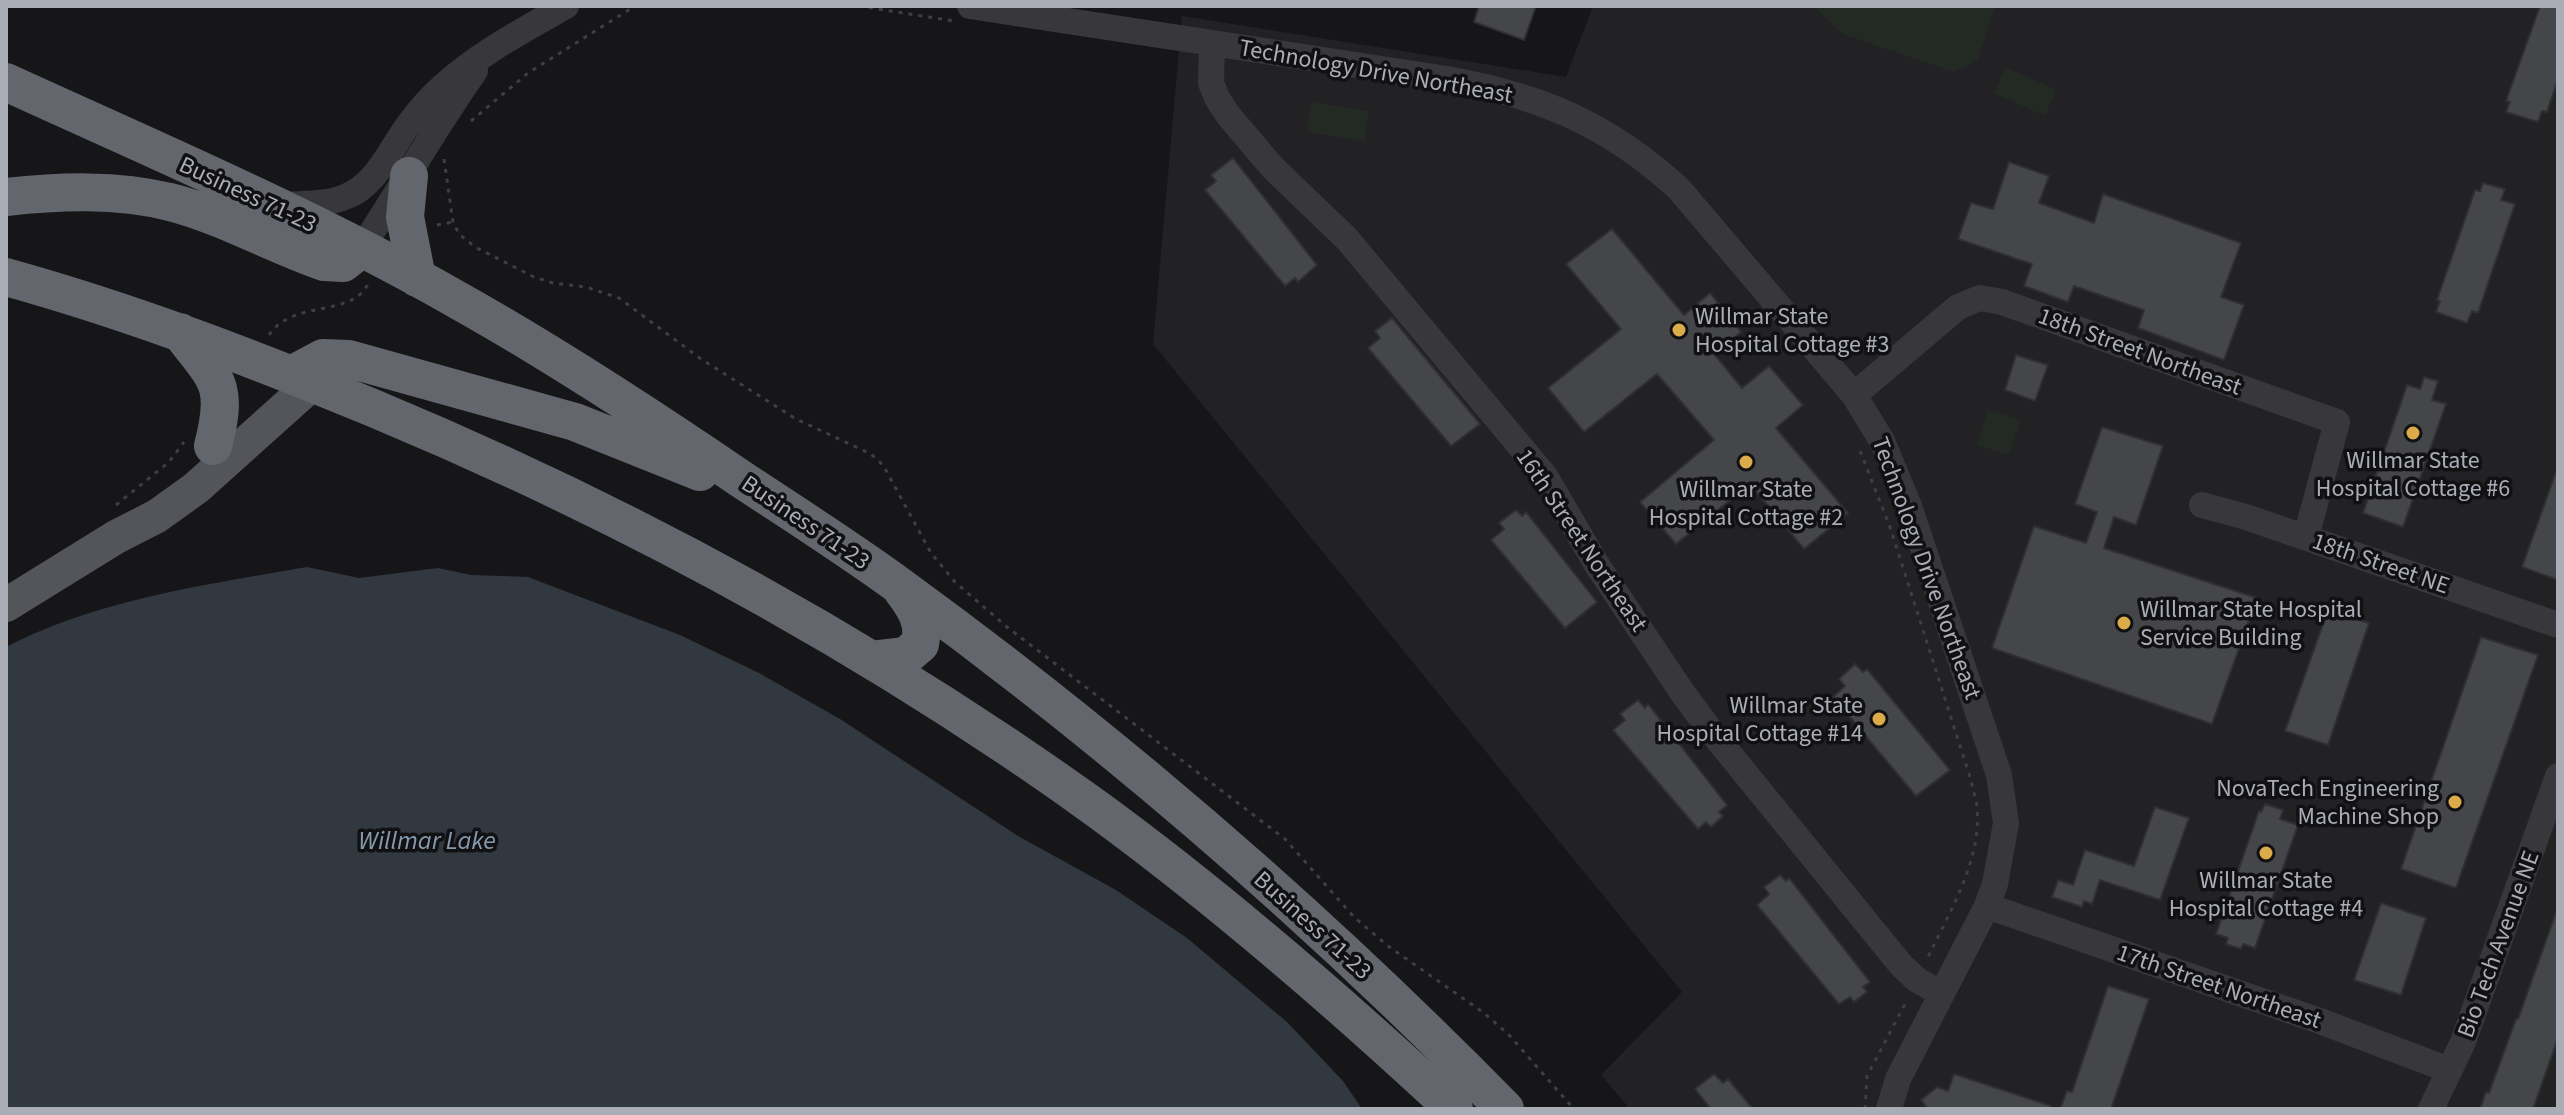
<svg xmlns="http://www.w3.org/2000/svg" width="2564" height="1115" viewBox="0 0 2564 1115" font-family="'Source Sans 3',sans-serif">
<rect width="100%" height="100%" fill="#161618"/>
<path fill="#222225" d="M1593,6H2558V1109H1630L1601,1075L1682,992L1153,344L1182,16L1566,77Z"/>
<path fill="#232a24" d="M1813,6H1995L1978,60L1954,72L1843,34Z
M2006,67L2056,90L2045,116L1994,93Z
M1311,102L1369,111L1365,141L1307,132Z
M1988,410L2021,420L2009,455L1977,445Z"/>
<path fill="#31383f" d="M307,567L359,578L438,568L471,575L528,577L680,635L759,673L840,719L1018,836L1116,890L1187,938L1287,1022L1343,1081L1362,1109H6V647C99,599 205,585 307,567Z"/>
<path fill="#45464a" stroke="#303033" stroke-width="2" d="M1479,6H1536L1524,40L1474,22Z
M2540,6H2558V79L2547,112L2542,111L2538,122L2506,112L2510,102L2506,101Z
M1233,158L1317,265L1298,282L1295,278L1285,286L1205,190L1216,181L1211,175Z
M2009,162L2049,176L2039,203L2094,223L2103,194L2241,243L2221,297L2244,305L2224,360L2138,328L2144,310L2074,286L2068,302L2024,286L2032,264L1958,239L1971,203L1993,209Z
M2483,183L2505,189L2501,200L2515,204L2478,313L2472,311L2467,323L2436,312L2440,301L2437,300L2475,190L2480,191Z
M1612,229L1684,315L1710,293L1741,332L1714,354L1742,388L1769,366L1803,405L1776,428L1848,513L1804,549L1750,484L1676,544L1640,502L1714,440L1657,374L1584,432L1548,388L1621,329L1566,264Z
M1392,318L1480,424L1451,446L1368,348L1380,338L1375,331Z
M2016,355L2048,365L2035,401L2005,390Z
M2424,377L2438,381L2432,400L2446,404L2403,527L2363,513L2407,385L2420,389Z
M2102,427L2163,446L2136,525L2114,517L2104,548L2257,598L2212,724L1992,648L2034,526L2086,543L2097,512L2075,504Z
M2556,472H2558V580L2522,567Z
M1516,510L1522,516L1526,512L1597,602L1565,628L1491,540L1504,529L1499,523Z
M2336,604L2359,610L2355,619L2369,623L2328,745L2285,731L2328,610L2334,612Z
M2481,637L2538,655L2456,888L2401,869Z
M1855,664L1863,672L1867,669L1950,770L1916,796L1833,697L1845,686L1839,679Z
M1638,700L1645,708L1648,704L1727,805L1719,812L1723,816L1711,827L1706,822L1698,829L1613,730L1625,720L1620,714Z
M2265,804L2283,810L2280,819L2298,825L2255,948L2243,944L2241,949L2226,944L2228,938L2216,934L2259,811L2261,812Z
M2155,807L2189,818L2160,900L2100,880L2092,904L2084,901L2082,907L2052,897L2058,880L2073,885L2085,850L2134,866Z
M1780,875L1786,881L1789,878L1870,982L1863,987L1867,992L1854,1002L1850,997L1839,1004L1757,905L1769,894L1764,887Z
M2381,903L2426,918L2401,995L2354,980Z
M2556,913L2558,914V1038L2533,1109H2480L2486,1092L2489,1093L2516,1019H2518Z
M2108,986L2149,999L2111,1109H2060L2067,1091L2072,1092Z
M1714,1074L1723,1083L1728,1079L1753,1109H1711L1695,1089Z
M1954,1074L2051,1106L2050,1109H1928L1921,1100L1937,1087L1948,1091Z"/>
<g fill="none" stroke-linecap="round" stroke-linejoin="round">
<path stroke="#3e3f43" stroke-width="3" stroke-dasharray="4 6" stroke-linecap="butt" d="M859,6L954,21
M471,121L528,73L635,6
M444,159L453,222L459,234L475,247L534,277L553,283L586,287L619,298L701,359L796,419L871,454L883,465L931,553L955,582L1007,627L1285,839L1354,917L1388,946L1484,1013L1509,1035L1574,1109
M437,225L453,222
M269,335C293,299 351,318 368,284
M1860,451L1890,527L1970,777C1972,787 1976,797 1977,807C1982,860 1949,913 1927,959
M116,505L169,462L184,442
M1865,1109L1867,1076L1906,1002"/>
<path stroke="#38383c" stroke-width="26" d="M970,6L1447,79C1541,96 1608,124 1679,189L1854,395L1882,441L1909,506L1999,775L2006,823L1995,884L1987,906L1898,1079L1889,1109
M1212,43L1211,83L1217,98L1228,115L1273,168L1347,239L1545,476L1597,565L1682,692L1710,730L1901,965L1917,980L1942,994
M278,205C300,204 325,205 345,197C377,185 390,149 409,124C419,110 430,98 442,87C478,54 524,30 566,6
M361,249C400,190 434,129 475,71
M1854,395L1958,307L1980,298L2002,302L2337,422L2306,537
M2202,505L2246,517L2558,625
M1987,906L2320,1021L2449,1070
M2431,1109L2463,1042L2558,776"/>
<path stroke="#54555b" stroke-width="34" d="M6,605L116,537L157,516L196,488L313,383"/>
<path stroke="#64666d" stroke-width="38" d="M6,82C159,152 315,218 461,302C557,356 650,417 741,479C794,514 849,549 901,587C1114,742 1320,921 1505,1109
M409,176L405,217L417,278
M6,197C61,191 116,189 170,202C224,216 272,244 324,262L343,263L361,249
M6,277C132,312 252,358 373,408C630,515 871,646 1097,809C1223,901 1340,1003 1454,1109
M180,332C217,380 229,384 213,446
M293,374L323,358L349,359L575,422L700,472
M871,660L906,656L920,644C925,622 915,607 902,590"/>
</g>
<g fill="#dcac4a" stroke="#111113" stroke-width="3">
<circle cx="1679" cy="330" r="8"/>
<circle cx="2413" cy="433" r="8"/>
<circle cx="1746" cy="462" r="8"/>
<circle cx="2124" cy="623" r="8"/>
<circle cx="1879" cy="719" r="8"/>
<circle cx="2455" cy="802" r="8"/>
<circle cx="2266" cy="853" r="8"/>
</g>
<g text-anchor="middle" stroke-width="7" stroke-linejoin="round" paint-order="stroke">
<g font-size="24" fill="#aaadb6" stroke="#111113">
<text transform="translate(1376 71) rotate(10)" y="8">Technology Drive Northeast</text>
<text transform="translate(248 194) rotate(25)" y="8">Business 71-23</text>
<text transform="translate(2140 351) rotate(20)" y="8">18th Street Northeast</text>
<text transform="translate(806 522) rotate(34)" y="8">Business 71-23</text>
<text transform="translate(1582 540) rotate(56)" y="8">16th Street Northeast</text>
<text transform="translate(2381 563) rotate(19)" y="8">18th Street NE</text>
<text transform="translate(1927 568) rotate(70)" y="8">Technology Drive Northeast</text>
<text transform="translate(1313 925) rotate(42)" y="8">Business 71-23</text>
<text transform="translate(2498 944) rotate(-70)" y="8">Bio Tech Avenue NE</text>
<text transform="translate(2219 986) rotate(19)" y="8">17th Street Northeast</text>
</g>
<g font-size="24" fill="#aaadb6" stroke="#111113">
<text x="1695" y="324" text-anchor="start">Willmar State<tspan x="1695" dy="28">Hospital Cottage #3</tspan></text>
<text x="2413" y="468">Willmar State<tspan x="2413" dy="28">Hospital Cottage #6</tspan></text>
<text x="1746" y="497">Willmar State<tspan x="1746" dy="28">Hospital Cottage #2</tspan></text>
<text x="2140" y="617" text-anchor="start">Willmar State Hospital<tspan x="2140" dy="28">Service Building</tspan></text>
<text x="1863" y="713" text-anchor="end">Willmar State<tspan x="1863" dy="28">Hospital Cottage #14</tspan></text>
<text x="2439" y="796" text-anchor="end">NovaTech Engineering<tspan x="2439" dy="28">Machine Shop</tspan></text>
<text x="2266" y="888">Willmar State<tspan x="2266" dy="28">Hospital Cottage #4</tspan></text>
</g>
<g font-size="26" font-style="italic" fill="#859aad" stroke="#111113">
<text x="427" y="849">Willmar Lake</text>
</g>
</g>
<rect width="2564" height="1115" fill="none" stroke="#aaadb6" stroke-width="16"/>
</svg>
